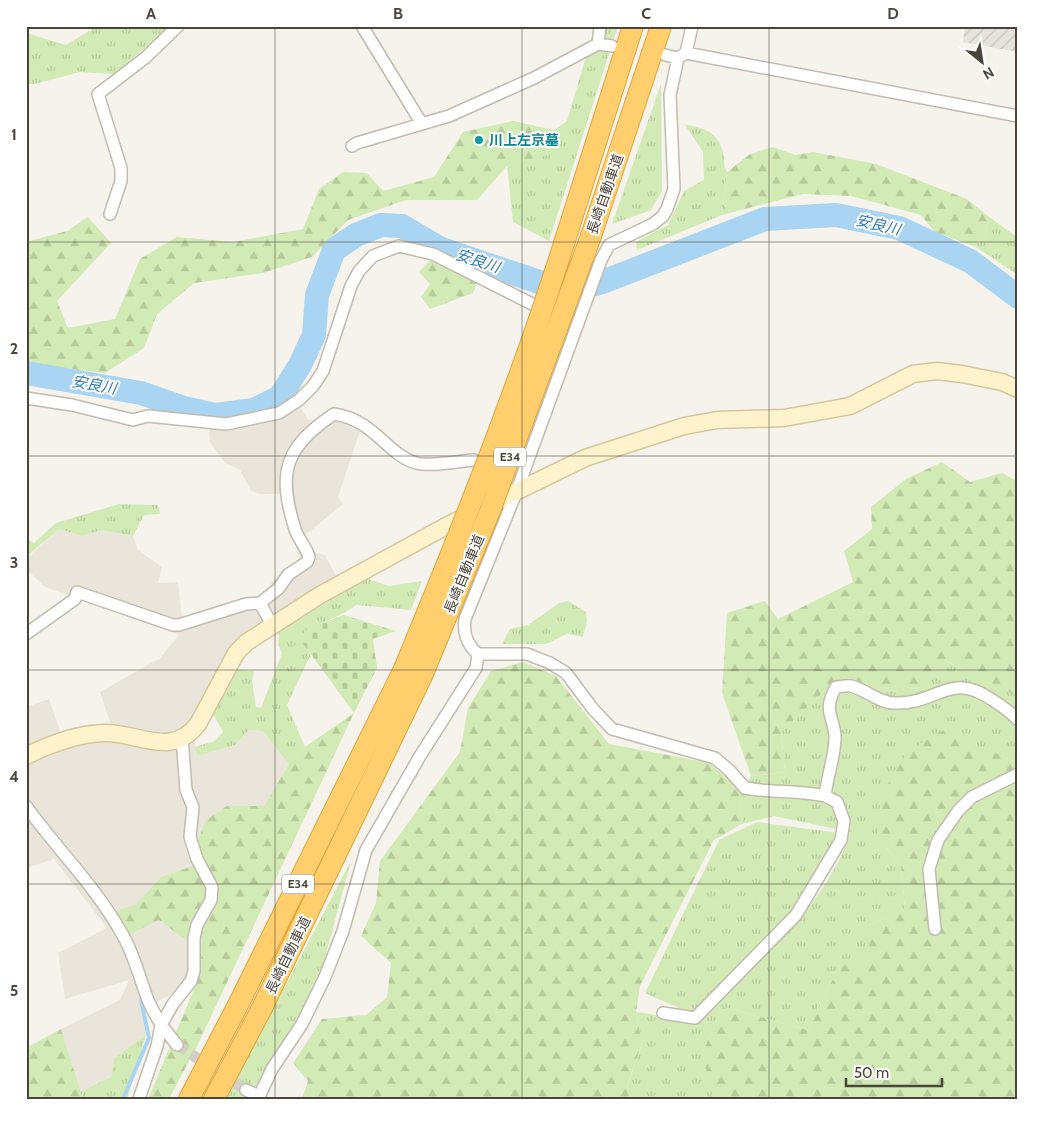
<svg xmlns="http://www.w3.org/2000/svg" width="1044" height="1125" viewBox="0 0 1044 1125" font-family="Cabin,'Noto Sans JP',sans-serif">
<defs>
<pattern id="industrial-furrows" width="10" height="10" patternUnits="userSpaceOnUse" patternTransform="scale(1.25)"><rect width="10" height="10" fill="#e6e2dd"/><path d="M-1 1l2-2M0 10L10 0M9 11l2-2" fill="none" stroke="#c7c3be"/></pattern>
<pattern id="grass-tufts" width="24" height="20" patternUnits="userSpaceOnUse" patternTransform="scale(1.25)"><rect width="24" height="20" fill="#d2eab5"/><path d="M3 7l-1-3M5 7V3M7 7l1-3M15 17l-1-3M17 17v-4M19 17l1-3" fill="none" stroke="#b6ca9c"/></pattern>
<pattern id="forest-firs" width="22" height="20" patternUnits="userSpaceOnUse" patternTransform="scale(1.25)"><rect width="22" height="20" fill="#d2eab5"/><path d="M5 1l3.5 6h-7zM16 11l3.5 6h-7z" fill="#b6ca9c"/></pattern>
<pattern id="cemetery-stones" width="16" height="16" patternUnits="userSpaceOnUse" patternTransform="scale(1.25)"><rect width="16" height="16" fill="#d2eab5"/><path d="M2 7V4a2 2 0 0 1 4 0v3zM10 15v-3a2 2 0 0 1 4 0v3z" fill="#b6ca9c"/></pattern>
</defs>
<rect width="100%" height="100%" fill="#f6f3ec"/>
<path fill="#eae5da" d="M295,399L308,420L336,421L360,431L338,497L343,504L304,536L316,553L325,555L336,576L252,630L228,653L188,724L195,740L197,756L235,745L249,730L263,731L289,764L264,806H227L204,862L161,877L136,904L117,911L159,920L195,947L197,982L142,1009L146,1035L114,1058L111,1077L80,1092L61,1029L120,1000L129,980L65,999L58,953L107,928L54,859L26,868V746L28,745L26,707L49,699L60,731L90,724L111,725L100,692L160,658L179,635L45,587L26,569L28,557L59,529L82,536L101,530L133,536L138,550L162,567L158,583L178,582L182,618L262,595L282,570L299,560L284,497L278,494H259L251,491L240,470L225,463L210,442L209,431L214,421L265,414Z"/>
<path fill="url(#industrial-furrows)" d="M965,26H1018V52L963,42Z"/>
<path fill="url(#grass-tufts)" d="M97,26H171L114,74L80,72L35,84H26V33L66,45Z
M595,26H618L549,241L513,222L507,166L548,154L554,130L567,121Z
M661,84L662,191L651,210L612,224Z
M685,125C703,127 719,132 723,153C725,160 723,166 727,172L722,215L637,250L636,242L668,225L684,191L704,180L703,152Z
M988,216L1018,238V275L974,246L986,236Z
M119,504L158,505L160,514L144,515L133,536L101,530L82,536L59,529L26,557V538L34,543L56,523Z
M365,578L389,586L422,581L411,610L356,605C339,619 315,622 300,638L311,654L287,705L305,747L289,764L263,731L249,730L235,745L197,756L195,747L215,741L223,732L213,714L238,670L254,671L252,681L256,707L261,708L282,653L278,645L279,632Z
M568,601L586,612L587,621L583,637L567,634L546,644H502L510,629L528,625L559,603Z
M948,662L1016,693L1018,763L944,731L877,837L901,865L905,910L869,925L871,960L840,965L808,1030L723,1007L702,1053L713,1094L707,1099H630L627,1088L642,1043L636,1012L698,1021C749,970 830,903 850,832L774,816L742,824L741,791L751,776L785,772L781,732L840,676L883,691L919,688Z
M757,822L839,833L793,912L692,1014L645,993L719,840Z
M351,861L318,984L248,1099H226Z
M146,1035L127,1099H83L80,1092L111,1077L114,1058Z"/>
<path fill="url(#forest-firs)" d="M513,121L554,130L549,154L507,166L477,200H406L348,220L312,257L263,273L194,283L157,314L144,348L105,373L26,364V242L67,231L88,217L111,243L57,301L68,328L115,319L140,259L177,237L234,242L303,229L319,189L343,172L367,173L383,191L434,177L463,132Z
M773,147L795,155L813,152L876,164L967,199L988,216L986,236L974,246L935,232L921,215L851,196L803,194L722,215L727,172L750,154Z
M431,259L477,283L473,293L430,309L421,297L430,284L419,272Z
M942,462L970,482L1002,473L1018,482V696L949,662L919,688L883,691L840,676L781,732L785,772L751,776L722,693L727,613L765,601L778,619L853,582L844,551L872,529L871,507L906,479Z
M523,662L556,676L609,744L710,763L741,791L742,824L714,840L640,986L636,1012L642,1043L627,1087L630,1099H302L308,1081L293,1063L322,1019L366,1015L387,997L391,963L361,936L376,903L380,861L460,752L468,708L491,671Z
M354,713L198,1044L169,1099H148L197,982L195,947L159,920L128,935L116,911L136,904L161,877L204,862L198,840L206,820L227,806H264L289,764L305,747Z
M944,730L1018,763V1099H707L712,1094L702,1053L723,1007L808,1030L840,965L870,959L869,925L905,910L901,865L877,837L881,795L908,751Z
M61,1029L83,1099H26V1048Z"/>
<path fill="url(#cemetery-stones)" d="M344,615L396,631L373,639L377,668L354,713L299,638L307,629Z"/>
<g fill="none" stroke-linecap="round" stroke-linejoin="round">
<path stroke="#a9d4f2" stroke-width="4" d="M123,1099L149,1038L141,1000"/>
<path stroke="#a9d4f2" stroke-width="24" d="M26,373L141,393L184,408L215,415L254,410L280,397L300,365L314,335L317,295L334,250L356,235L381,225L402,226L441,249L569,292L605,281L765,219L836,215L899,228L970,261L1018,297"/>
<path stroke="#d4d0c8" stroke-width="11" stroke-dasharray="11 5.5" stroke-linecap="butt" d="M177,1045L246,1090"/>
<g stroke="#c2bbae" stroke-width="14">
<path id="street" d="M362,26L422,124
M600,26L598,44L612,46
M686,53L692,26
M665,55L678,58L686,53L1018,116
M678,58L670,95L674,189L667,209L663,216L653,224L609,245L601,260L516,493L465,619C463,632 467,645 478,654H527L550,663L566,673L593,709L612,729L715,758L729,770L745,788C772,793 799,790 825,796C827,777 834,759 835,740C836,718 821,713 836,687C840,687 846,685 851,686C865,689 879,703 894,703C939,705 949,669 994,701C1003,707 1011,712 1018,720
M352,146L357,143L449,116L534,78L598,44
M110,214L121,181V168L98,94L145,58L178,26
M26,398L72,405L133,420L148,416L226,424L279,413L299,400L313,386L323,371L351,286L359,271L373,256L399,246L433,254L534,305L550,309L569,310
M260,603L272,625
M26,634L75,599L77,592L173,625H179L246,604L260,603L278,589L289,574L307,562L309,557C306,546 298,539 295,529C277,472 285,447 334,414C375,420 386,454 416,463C431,467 459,461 474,460
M26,806C57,849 95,886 121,932C134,953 139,977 148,1000C155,1017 165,1030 177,1045
M935,929L929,869L938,840L958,811L972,797L1018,774
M663,1013L695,1018L796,915L841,840L844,821L837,802L825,796
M246,1090L259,1096
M139,1099L157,1046L161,1025L173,1004L191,981L194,971V938L197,925L211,900L212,887L197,859L190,837L193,807L186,790L182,738
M258,1099L272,1069L302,1024L325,977L343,931L366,850L420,756L476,668L478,654"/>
</g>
<g stroke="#d6c79b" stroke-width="19">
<path id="secondary" d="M26,756C50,744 77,734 104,733C138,732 171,759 198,724L236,653L247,642L320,595L448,525L585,458L684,426L717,420L784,418L850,406L913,374L937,371L962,374L1002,382L1018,389"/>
</g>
<g stroke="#e0a43c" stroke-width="22">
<path id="highway" d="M591,236L661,26
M566,237L633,26
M189,1099L239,1003L404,669
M214,1099L262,1008L422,676"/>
</g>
<use href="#street" stroke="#fff" stroke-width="11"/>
<use href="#secondary" stroke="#fff3cd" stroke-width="16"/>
<use href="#highway" stroke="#ffcf6e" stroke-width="20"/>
<g stroke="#e0a43c" stroke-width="22" stroke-linecap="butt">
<path id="highway-bridge" d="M404,669C463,526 520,384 566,237
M422,676L490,511L591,236"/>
</g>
<use href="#highway-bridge" stroke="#ffcf6e" stroke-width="20"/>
</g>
<path fill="none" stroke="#4b4439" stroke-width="1" stroke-opacity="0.55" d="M275,26V1099M522,26V1099M769,26V1099M26,242H1018M26,456H1018M26,670H1018M26,884H1018"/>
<circle fill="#0f9aa8" stroke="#fff" stroke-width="2" cx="479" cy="140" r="5"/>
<g text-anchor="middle" stroke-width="4" stroke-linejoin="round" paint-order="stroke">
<g fill="#fff" stroke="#817c74" stroke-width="1">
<rect x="494" y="447.5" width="32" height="19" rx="4"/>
<rect x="282" y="874.5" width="32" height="19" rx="4"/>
</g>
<g font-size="12" font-weight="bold" fill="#4b4439">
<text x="510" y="461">E34</text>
<text x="298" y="888">E34</text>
</g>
<g font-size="14" font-weight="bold" fill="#0d838f" stroke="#fff" text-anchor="start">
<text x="489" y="145">川上左京墓</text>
</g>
<g font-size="14" fill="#4b4439" stroke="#fff">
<text transform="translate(605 194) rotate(-71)" y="5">長崎自動車道</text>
<text transform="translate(464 574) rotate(-68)" y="5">長崎自動車道</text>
<text transform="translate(288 955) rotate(-64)" y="5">長崎自動車道</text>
</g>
<g font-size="15" font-style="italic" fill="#2e7ab2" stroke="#fff">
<text transform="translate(878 225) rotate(13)" y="5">安良川</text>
<text transform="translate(478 261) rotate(18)" y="5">安良川</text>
<text transform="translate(94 385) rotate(10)" y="5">安良川</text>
</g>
</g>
<rect width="1044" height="1125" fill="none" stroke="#ffffff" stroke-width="55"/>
<g transform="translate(982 62) rotate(150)" stroke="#ffffff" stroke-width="4" paint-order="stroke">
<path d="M0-4L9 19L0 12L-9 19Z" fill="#4b4439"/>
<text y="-8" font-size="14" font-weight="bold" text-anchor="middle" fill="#4b4439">N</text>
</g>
<path d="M846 1078v8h96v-8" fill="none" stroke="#4b4439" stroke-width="2.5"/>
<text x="854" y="1078" font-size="15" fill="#4b4439" stroke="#ffffff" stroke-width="4" paint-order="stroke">50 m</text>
<rect x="28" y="28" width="988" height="1070" fill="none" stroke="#4b4439" stroke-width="2"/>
<g font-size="16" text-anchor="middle" font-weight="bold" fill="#4b4439">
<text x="151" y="19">A</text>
<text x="398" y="19">B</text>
<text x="646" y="19">C</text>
<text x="893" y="19">D</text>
<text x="14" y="140">1</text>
<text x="14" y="354">2</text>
<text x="14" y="568">3</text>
<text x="14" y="782">4</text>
<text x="14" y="996">5</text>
</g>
</svg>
